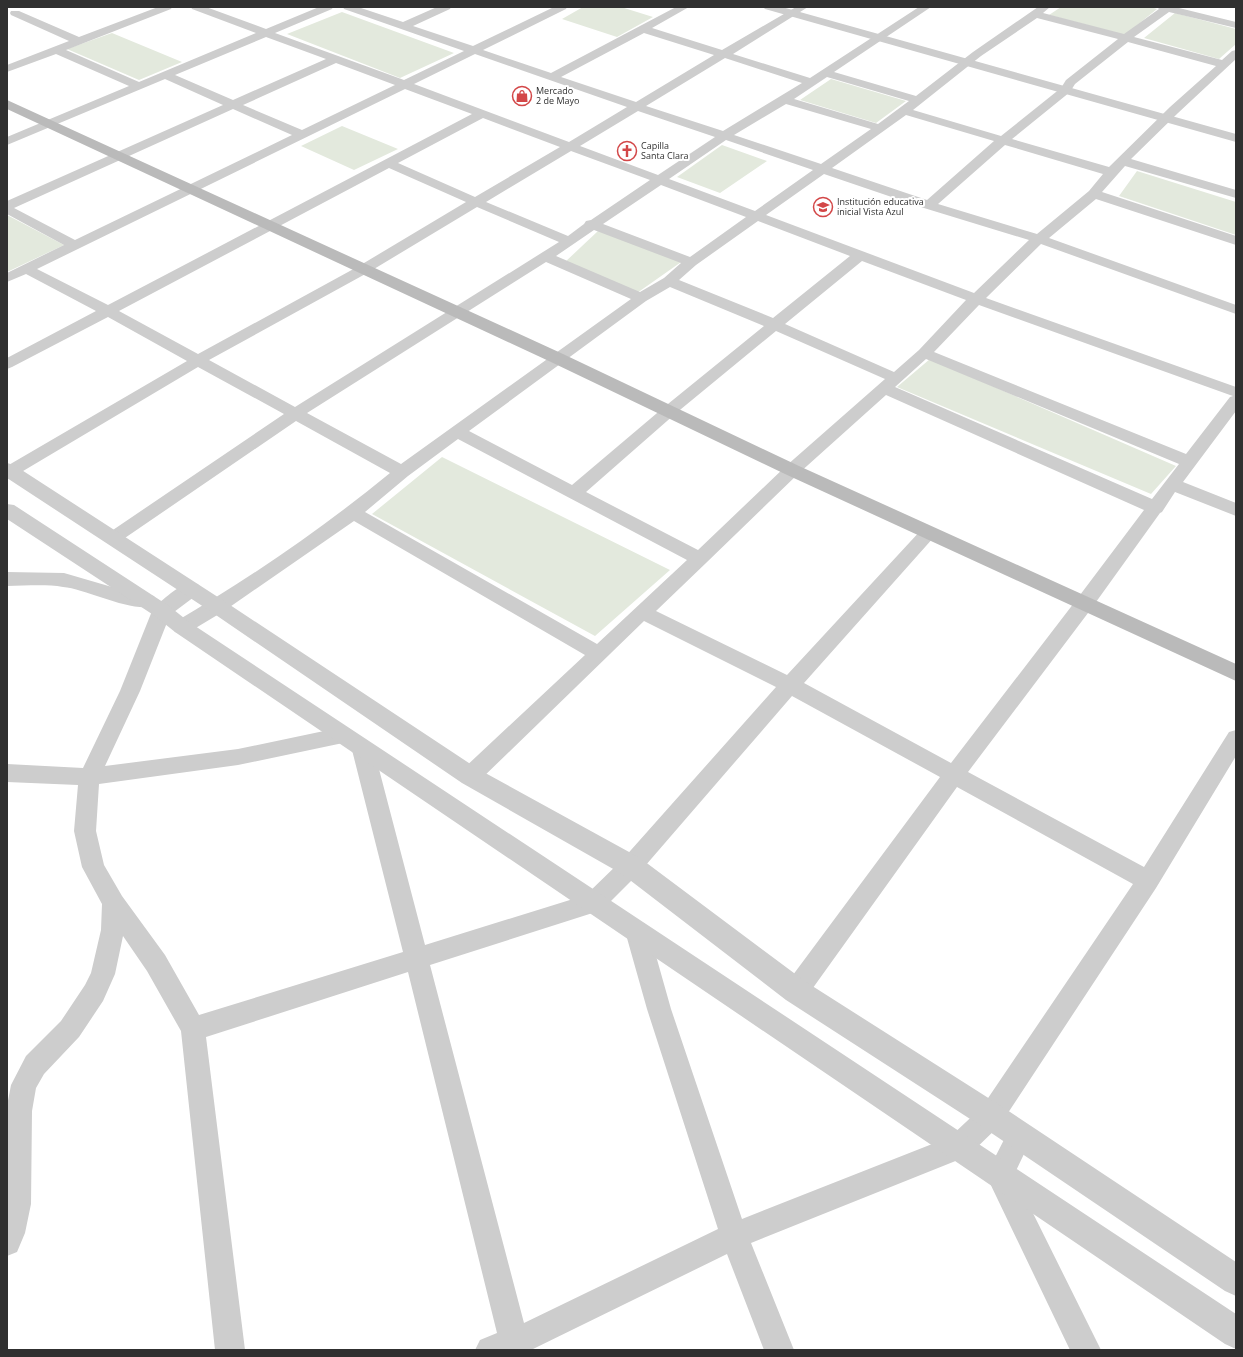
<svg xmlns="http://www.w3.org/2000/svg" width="1243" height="1357" viewBox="0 0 1243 1357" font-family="'Open Sans',sans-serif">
<rect width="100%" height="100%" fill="#fff"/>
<path fill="#e3e9dd" d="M583,7H621L653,17L617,37L562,19Z
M1061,7H1151L1157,9L1125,35L1049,15Z
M342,12L454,53L400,78L287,34Z
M1175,13L1236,29V44L1219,59L1144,38Z
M112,33L182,62L139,80L67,49Z
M831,79L906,101L876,123L800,100Z
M342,126L398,149L354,170L301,146Z
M722,145L767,161L720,193L677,177Z
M1137,171L1236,202V235L1119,196Z
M7,215L64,245L7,272Z
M598,231L684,260L637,293L564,263Z
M930,359L1176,466L1151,494L897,387Z
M442,457L670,570L595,636L372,514Z"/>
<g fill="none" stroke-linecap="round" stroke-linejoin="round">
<path fill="#cdcdcd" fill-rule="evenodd" d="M158,7H172L171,9L66,50L139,82L256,33L192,9L191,7H206L266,29L319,7H333L332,9L275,33L404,80L464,51L344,9L343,7H358L403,22L437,7H451L450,9L413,26L473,46L554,7H567L566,9L483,50L551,73L676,7H689L652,28L722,50L796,7H808L733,54L810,78L919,7H931L834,72L916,96L973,52L1038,7H1050L1043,13L1124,34L1159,9L1157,7H1175L1236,22V28L1169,12L1134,37L1222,60L1232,51L1236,50V59L1178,113L1131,159L1236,190V198L1125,166L1102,192L1236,236V245L1096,199L1049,238L1236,305V314L1041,244L986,298L1236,387V411L1183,482L1236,503V516L1175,492L1162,512L1160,513L1091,609L968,772L1144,867L1229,732L1236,730V756L1156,888L1000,1125L968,1156L751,1243L794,1350H764L727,1254L531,1350H475L480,1340L497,1333L408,972L206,1037L245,1350H215L181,1031L147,971L123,936L115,974L103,1001L79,1037L44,1074L36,1088L32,1111L31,1204L25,1233L17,1252L7,1256V1106L11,1085L26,1056L61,1021L85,985L91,973L101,930L102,904L82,867L74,831L78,785L7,782V764L83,768L120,691L152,611L155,606C167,597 182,580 198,584L200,589L198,594L170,615L140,691L105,766L238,749L343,727L350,729L353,735L350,741L343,743L238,765L99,784L96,831L104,865L122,896L165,955L199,1015L403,952L352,750L356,744L363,742L370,744L374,750L425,945L586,895L623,859L776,687L644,621L478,782L470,785L462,782L459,776L462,770L585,655L354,521L224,611L189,632L182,634L175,632L172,627L175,622C250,578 323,528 390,473L296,421L119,542L113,544L107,542L104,538L107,534L284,414L198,367L13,477L7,479V466L187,361L108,317L12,367L7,369V358L96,311L26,274L7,282V273L64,245L7,214V201L223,105L165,79L7,145V137L129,86L56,54L7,72V65L69,41L11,15L10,13L11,11H19L79,37ZM1037,18L1118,39L1066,80L1061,88L1001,136L913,110L981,56ZM644,33L714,55L636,102L561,77ZM266,37L326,59L233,100L175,75ZM1128,42L1216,66L1170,107L1109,167L1012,139L1070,92L1075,84ZM475,54L627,107L569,142L414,84ZM725,58L802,83L723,131L646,106ZM336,63L395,85L302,130L243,105ZM827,77L909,101L878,124L794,99ZM405,89L472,114L108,305L37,269ZM786,104L871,129L821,164L734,135ZM233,109L292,135L75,240L14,208ZM638,111L715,137L658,175L580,146ZM906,115L994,141L927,200L832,168ZM483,118L560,147L475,197L398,163ZM726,140L813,170L755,211L669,179ZM1005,145L1103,174L1089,191L1037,234L938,204ZM571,151L650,180L591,220L586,221L584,224L568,236L486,202ZM389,168L466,202L359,266L198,354L119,311ZM824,174L924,208L1029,240L974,293L766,215ZM661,185L746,217L690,257L603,224ZM477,207L559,242L295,407L209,360L369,272ZM758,221L850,256L773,318L679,280L696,265ZM594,230L681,263L664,278L640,292L556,256ZM862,261L966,300L919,350L894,372L785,324ZM546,262L631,299L401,464L307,413ZM670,287L764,326L663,408L572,485L469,431L646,301ZM979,305L1230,395L1233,396L1230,397L1186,454L934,352ZM776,331L885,379L786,466L698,550L586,492L675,414ZM926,359L1179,464L1152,499L895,387ZM886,395L1144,510L1077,599L951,763L804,683L934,537L937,533L934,529L928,527L922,529L787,675L656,611L706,563L798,474ZM458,439L687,560L597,644L365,512L408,476ZM792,696L940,777L787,983L784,991L787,999L796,1002L805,999L957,787L1133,884L982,1107L950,1137L742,1219L671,1009L649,931L645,924L637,920L629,924L625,931L647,1009L718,1229L524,1323L430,965L602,910L639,873Z
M7,572L64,573L112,587L154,596L156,601L154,606C131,613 87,589 63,587C45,584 25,586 7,586Z
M1020,1122L1029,1126L1033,1135L1014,1175L1101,1350H1070L986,1175L1011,1126Z"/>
<path fill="#cdcdcd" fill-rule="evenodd" d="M763,7H782L1236,134V142L765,9Z
M7,463L14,465L224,601L478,769L640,858L806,982L1001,1106L1236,1262V1296L1225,1291L981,1126L786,1000L622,874L462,783L210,611L7,478Z
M7,504L14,505L169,606L189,622L1236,1314V1349L1225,1344L175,632L155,616L7,519Z"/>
<path fill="#bababa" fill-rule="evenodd" d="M7,100L563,354L799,466L1236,664V681L785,474L551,362L7,109Z"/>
</g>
<defs>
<g id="shop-ring" transform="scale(1)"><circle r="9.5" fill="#fff" stroke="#d34748" stroke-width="1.5"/><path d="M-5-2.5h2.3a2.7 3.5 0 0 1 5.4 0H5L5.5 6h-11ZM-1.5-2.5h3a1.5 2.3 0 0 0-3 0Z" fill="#d34748"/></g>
<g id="church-ring" transform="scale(1)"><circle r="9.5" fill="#fff" stroke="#d34748" stroke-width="1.5"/><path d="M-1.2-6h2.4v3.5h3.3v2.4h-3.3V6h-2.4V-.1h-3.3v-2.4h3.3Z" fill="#d34748"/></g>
<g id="school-ring" transform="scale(1)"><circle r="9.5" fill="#fff" stroke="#d34748" stroke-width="1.5"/><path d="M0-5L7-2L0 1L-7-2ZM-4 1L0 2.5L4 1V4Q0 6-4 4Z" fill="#d34748"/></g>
</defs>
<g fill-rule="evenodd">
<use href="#shop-ring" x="522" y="96"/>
<use href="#church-ring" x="627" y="151"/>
<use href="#school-ring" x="823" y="207"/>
</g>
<g text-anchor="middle" stroke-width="4" stroke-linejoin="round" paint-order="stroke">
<g font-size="9" fill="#303030" stroke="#fff" text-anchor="start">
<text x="536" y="94">Mercado<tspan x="536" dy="10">2 de Mayo</tspan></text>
<text x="641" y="149">Capilla<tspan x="641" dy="10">Santa Clara</tspan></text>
<text x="837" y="205">Institución educativa<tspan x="837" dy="10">inicial Vista Azul</tspan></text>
</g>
</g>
<rect width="1243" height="1357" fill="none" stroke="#303030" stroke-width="16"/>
</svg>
